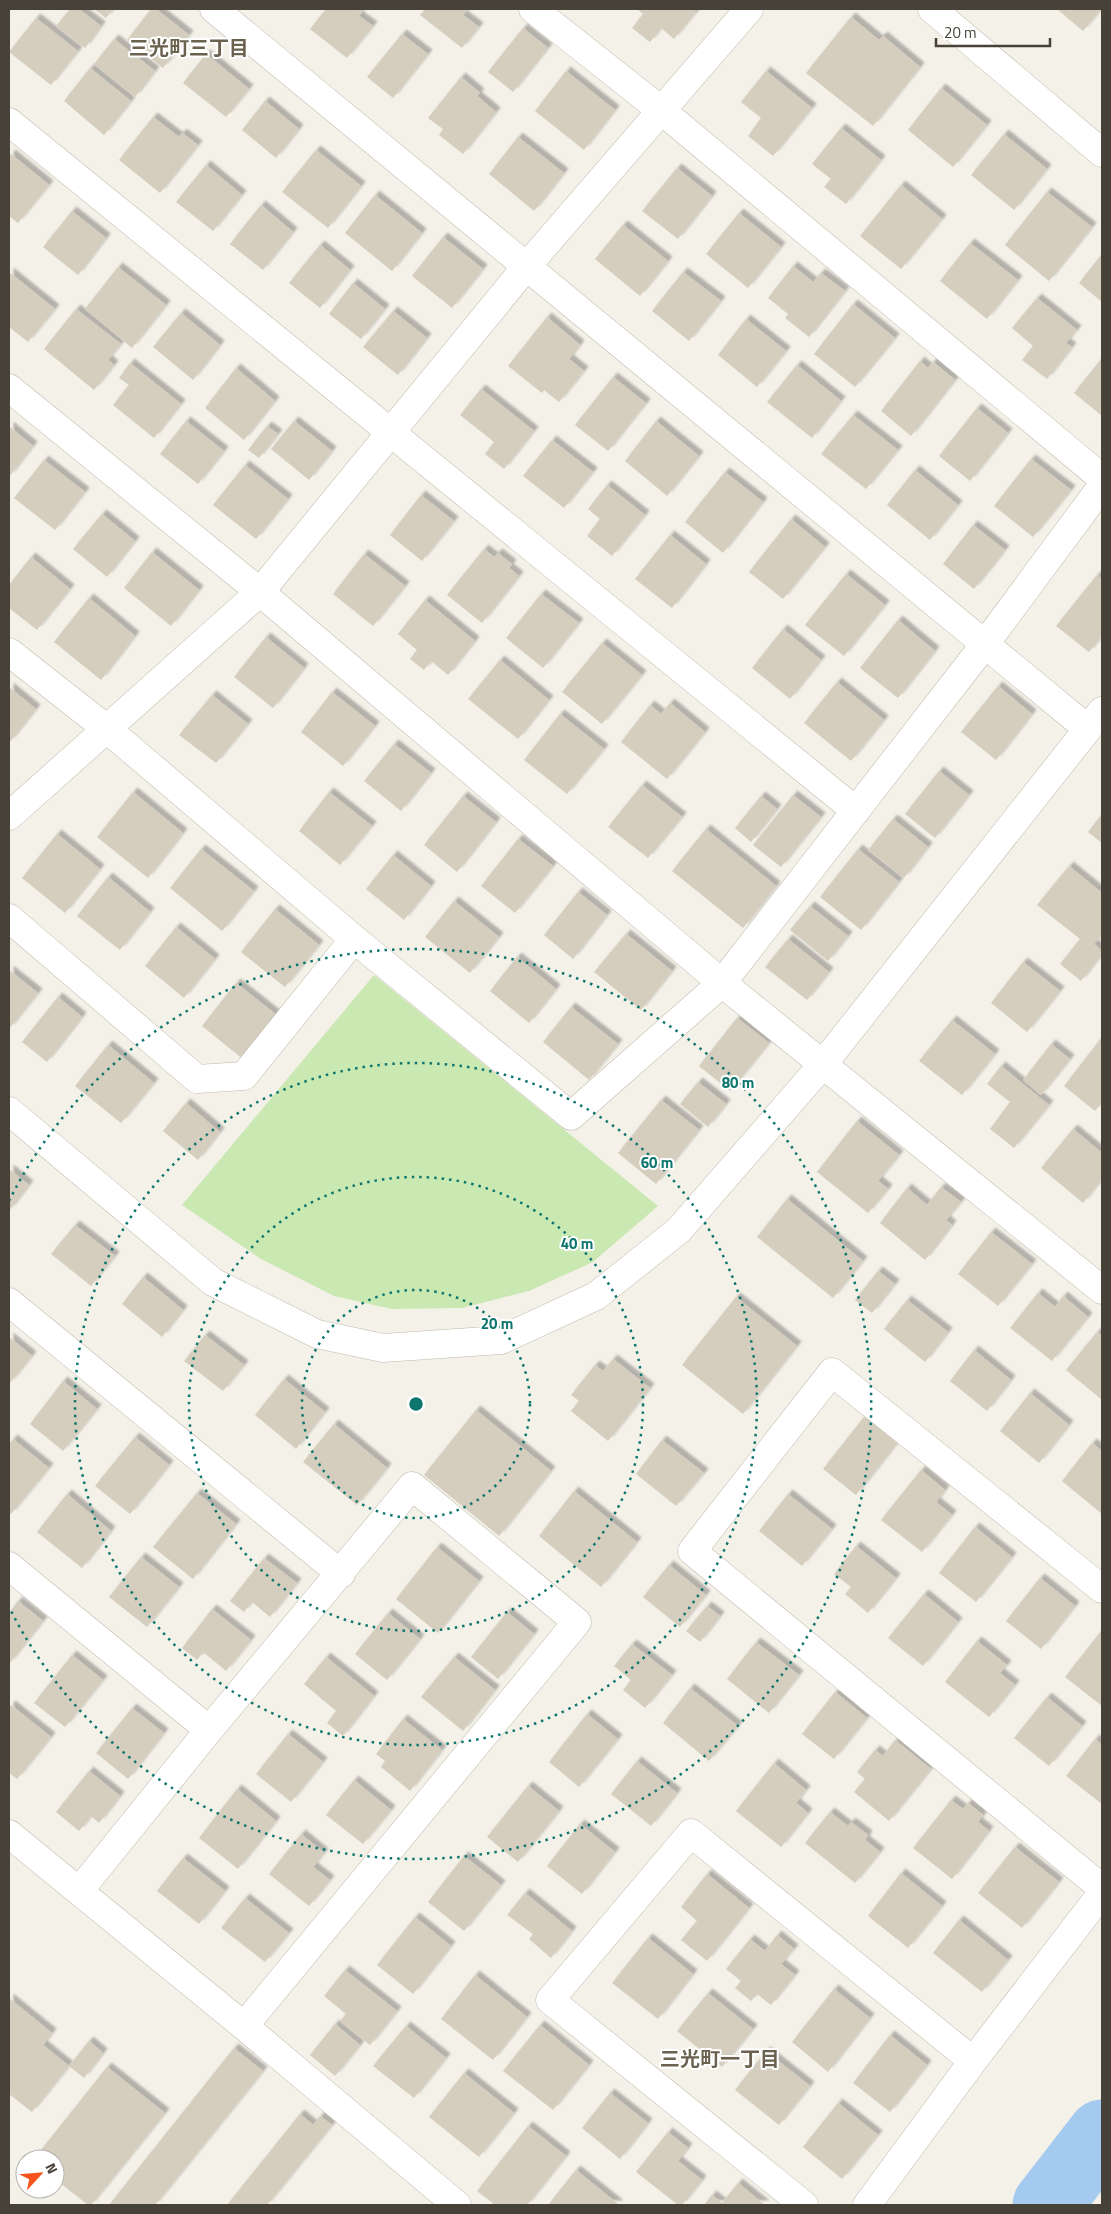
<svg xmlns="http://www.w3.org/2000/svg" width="1111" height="2214" viewBox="0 0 1111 2214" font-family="'Titillium Web','Noto Sans JP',sans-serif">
<defs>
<filter id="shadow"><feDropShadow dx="4.5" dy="-4.5" stdDeviation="1" flood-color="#0004"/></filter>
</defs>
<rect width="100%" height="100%" fill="#f4f1e8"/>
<path fill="#cae8b2" d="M374,975L658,1206L593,1262L529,1291L462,1308L392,1309L334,1296L261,1259L182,1205Z"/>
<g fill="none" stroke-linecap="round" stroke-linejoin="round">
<path stroke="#a5caf0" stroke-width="69" d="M1047,2205L1102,2134"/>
</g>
<path fill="#d5cebe" filter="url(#shadow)" d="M70,9H79L101,26L85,48L56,26Z
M94,9H113L106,18Z
M151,9H156L189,35L163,68L127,40Z
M326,9H364L359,16L373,26L347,58L310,29Z
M425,9H468L463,15L479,27L462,48L420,15Z
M637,9H691L696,12L674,39L661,28L650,42L632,28L643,14Z
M1057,9H1101L1083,31Z
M851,17L879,40L883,36L920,67L873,126L806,73Z
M36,18L78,51L51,85L9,52Z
M523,28L548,48L513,92L488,72Z
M402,34L428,54L393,98L367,77Z
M114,39L155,71L135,97L94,64Z
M206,54L249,89L226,117L183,83Z
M90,68L131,101L104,135L64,101Z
M566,71L615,110L584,150L535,111Z
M766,71L812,108L773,156L748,136L761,118L741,102Z
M461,77L480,93L477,96L496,112L463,154L439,135L443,129L428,118Z
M941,88L987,125L953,167L908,130Z
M265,101L299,129L276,158L242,130Z
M153,117L179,137L182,133L198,145L160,193L119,160Z
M841,128L881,160L846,204L824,187L831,179L812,164Z
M1004,134L1047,169L1014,210L971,175Z
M518,137L564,173L534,211L489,174Z
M316,150L361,186L328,228L282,192Z
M11,154L49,185L18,223L9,216V157Z
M206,165L242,195L213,231L176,202Z
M677,168L712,196L678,239L642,211Z
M901,185L942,219L901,269L860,236Z
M1047,192L1092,227L1049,281L1005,245Z
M375,195L422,233L392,271L345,233Z
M261,205L293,232L263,270L230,244Z
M72,211L106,238L78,275L43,247Z
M739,213L781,247L748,288L706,254Z
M623,225L668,261L640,296L595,259Z
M443,237L483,269L452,308L412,276Z
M970,243L1018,280L987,319L940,281Z
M320,245L350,270L320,308L289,283Z
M1102,254V302L1079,283Z
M793,266L813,282L821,273L845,291L809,337L785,318L788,314L768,298Z
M118,267L166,305L132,348L85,309Z
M9,272L55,309L28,342L9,327Z
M683,272L721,301L689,341L652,311Z
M353,283L385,309L361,339L329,314Z
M1037,298L1077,330L1066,343L1072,347L1047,379L1022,360L1033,346L1012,328Z
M853,304L895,338L855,387L814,354Z
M76,309L121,344L108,360L114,365L94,390L44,349Z
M393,311L427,338L398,375L363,347Z
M181,313L220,345L193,380L153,347Z
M547,317L580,345L569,359L584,371L559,402L544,390L542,393L508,366Z
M746,319L786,351L757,387L718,355Z
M1102,358V416L1074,393Z
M920,361L928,368L933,362L955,380L911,436L881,411Z
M130,363L181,404L154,438L113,405L129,385L119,378Z
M797,365L841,401L812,438L767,402Z
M236,368L275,401L244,440L205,408Z
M613,377L646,403L608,451L575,425Z
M481,389L534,431L504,469L485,454L494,442L460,415Z
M977,408L1008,433L970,481L939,456Z
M853,415L898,450L866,489L821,454Z
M186,421L224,451L198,484L160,454Z
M294,421L332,451L309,480L271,449Z
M656,421L699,456L667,496L625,461Z
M9,426L33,446L9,477Z
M267,426L278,434L259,458L248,450Z
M552,440L593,472L564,508L523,476Z
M1031,459L1071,490L1033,537L994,506Z
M44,460L85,492L55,530L14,498Z
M245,465L288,499L256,539L213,505Z
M915,470L958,505L930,540L887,505Z
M725,472L763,502L723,553L685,522Z
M607,485L645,515L612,556L587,536L600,519L588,509Z
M421,495L454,521L422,561L390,535Z
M102,514L135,541L107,577L73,549Z
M791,519L825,547L783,599L749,572Z
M973,525L1005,550L974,589L943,564Z
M670,535L706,564L672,608L635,579Z
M484,549L494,557L498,553L512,564L509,568L519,576L482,623L447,595Z
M152,552L199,590L171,626L124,588Z
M364,554L405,586L373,626L333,594Z
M31,557L70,589L37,630L9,608V585Z
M846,574L885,605L844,656L805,625Z
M1097,575L1102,579V636L1089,652L1056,626Z
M541,594L579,623L543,668L506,638Z
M89,598L135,636L101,680L54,642Z
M425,600L475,641L448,675L431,661L424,670L410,659L417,650L398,634Z
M898,620L935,651L898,698L860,668Z
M783,629L821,660L790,699L752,668Z
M266,637L304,668L273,708L234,677Z
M602,643L642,675L602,724L562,692Z
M500,660L549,700L518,739L468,699Z
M837,682L884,720L851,761L804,723Z
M998,686L1032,714L996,760L961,732Z
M9,687L36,709L9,743Z
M332,692L375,726L343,766L301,732Z
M212,695L248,724L216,763L179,735Z
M670,703L705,732L667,779L621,742L650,705L661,714Z
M560,714L604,749L567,794L524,760Z
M394,744L431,773L401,811L364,781Z
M939,771L969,795L935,838L905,814Z
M642,785L682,817L648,858L608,827Z
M133,792L183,833L148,878L97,837Z
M329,792L372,826L340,865L299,831Z
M793,795L821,817L781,867L753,845Z
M463,796L496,822L457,872L424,845Z
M761,796L777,809L751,842L735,828Z
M1102,814V843L1088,832Z
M893,819L928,847L904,878L868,850Z
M706,829L776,886L743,928L672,871Z
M57,834L100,869L65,913L22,878Z
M518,839L553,866L515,913L481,886Z
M201,849L254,891L222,931L170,888Z
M858,849L899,882L861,930L820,897Z
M393,855L431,886L404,920L366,889Z
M1069,866L1102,893V935L1094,944L1102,951V954L1081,981L1060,964L1080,939L1037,905Z
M108,877L150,912L120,950L77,916Z
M578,892L607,915L573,959L544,935Z
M454,901L499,937L470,973L425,937Z
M810,906L848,936L828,961L790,930Z
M275,909L319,945L285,987L241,952Z
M176,927L215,959L184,998L145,966Z
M626,934L672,971L641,1010L594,972Z
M788,939L829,972L807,1000L765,967Z
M517,957L556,989L529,1023L490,991Z
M1023,962L1060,991L1027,1032L991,1003Z
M9,970L38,993L9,1029Z
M236,983L279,1017L244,1060L202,1026Z
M58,997L82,1017L47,1062L22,1042Z
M571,1007L618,1044L589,1080L543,1042Z
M737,1018L769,1043L730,1091L699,1066Z
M952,1020L995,1054L962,1095L919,1061Z
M1102,1037V1102L1095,1111L1064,1086Z
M1051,1044L1070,1059L1041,1095L1023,1080Z
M108,1045L154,1083L121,1123L75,1086Z
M1001,1066L1049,1105L1014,1148L990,1129L1010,1102L987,1084Z
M698,1082L726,1104L708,1127L680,1104Z
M661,1100L699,1130L656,1184L618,1153Z
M186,1103L220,1132L198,1160L163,1131Z
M857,1121L899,1155L878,1181L888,1189L868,1213L817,1172Z
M1073,1129L1102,1153V1179L1083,1203L1041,1168Z
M9,1169L29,1185L9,1211Z
M941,1187L961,1202L946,1220L952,1225L925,1260L880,1223L907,1188L927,1205Z
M787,1199L863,1261L833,1298L757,1237Z
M75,1225L115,1256L91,1286L51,1254Z
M991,1232L1032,1264L998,1306L958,1274Z
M878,1271L895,1284L872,1313L855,1300Z
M143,1277L183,1310L162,1337L122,1304Z
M1038,1293L1055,1307L1063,1296L1088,1317L1052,1361L1010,1328Z
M736,1297L797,1346L743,1414L682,1365Z
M907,1300L948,1332L925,1362L884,1329Z
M1097,1332L1102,1336V1400L1066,1370Z
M205,1335L244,1365L223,1391L184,1361Z
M9,1337L32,1356L9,1384Z
M974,1350L1011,1380L987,1411L950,1381Z
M613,1359L650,1388L608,1441L571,1411L579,1401L571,1395L595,1365L603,1371Z
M284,1379L325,1412L296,1449L255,1415Z
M63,1381L97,1409L63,1451L30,1424Z
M1030,1393L1069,1425L1039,1463L1000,1431Z
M476,1410L551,1471L499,1536L424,1475Z
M864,1417L897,1443L856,1495L823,1469Z
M334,1424L387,1468L357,1505L303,1462Z
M135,1437L169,1465L130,1514L95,1486Z
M13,1439L49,1468L11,1514L9,1512V1444Z
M662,1440L704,1473L676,1506L636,1474Z
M1092,1443L1102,1451V1514L1062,1481Z
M921,1470L945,1490L936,1502L952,1515L922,1552L881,1520Z
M574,1491L637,1542L601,1587L539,1536Z
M197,1493L236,1524L193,1579L153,1547Z
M67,1494L111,1531L82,1568L37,1532Z
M788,1494L832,1529L802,1566L759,1531Z
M975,1527L1012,1557L976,1602L939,1573Z
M856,1546L896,1578L868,1613L845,1594L851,1587L834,1574Z
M437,1547L479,1581L438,1633L396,1599Z
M141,1557L179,1587L147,1627L109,1597Z
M264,1558L297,1583L270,1617L252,1602L244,1612L230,1601Z
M669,1565L706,1595L680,1627L643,1597Z
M1040,1578L1075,1606L1041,1649L1006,1621Z
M924,1594L958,1622L923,1666L888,1638Z
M18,1601L43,1621L9,1664V1613Z
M707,1606L720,1616L700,1642L686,1631Z
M212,1609L251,1640L226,1671L203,1652L197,1660L182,1648Z
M507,1612L534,1634L498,1679L471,1657Z
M388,1613L420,1639L387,1680L355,1654Z
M1102,1630V1706L1065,1677Z
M977,1641L1007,1665L1000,1673L1015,1685L989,1717L945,1682Z
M756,1642L799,1675L769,1713L727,1679Z
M632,1644L672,1675L645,1708L623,1690L631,1680L614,1666Z
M72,1655L103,1680L65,1727L34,1703Z
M326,1657L374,1696L343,1736L327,1723L336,1711L304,1684Z
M454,1657L495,1690L463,1731L421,1697Z
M690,1688L738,1726L709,1761L663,1723Z
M835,1692L867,1718L834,1759L802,1734Z
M1047,1697L1082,1726L1049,1766L1014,1738Z
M11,1705L51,1737L17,1779L9,1773V1707Z
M132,1708L164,1733L128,1779L96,1753Z
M587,1714L618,1739L579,1787L549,1762Z
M403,1719L442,1750L410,1791L381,1767L385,1761L376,1754Z
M288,1734L323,1762L291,1802L256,1774Z
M1095,1739L1102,1745V1804L1066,1776Z
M895,1740L931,1769L889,1821L854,1792L865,1779L857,1772L875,1750L883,1756Z
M637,1761L677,1793L651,1826L611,1794Z
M774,1763L806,1790L796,1803L808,1813L781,1847L736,1811Z
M89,1771L120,1796L99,1823L91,1816L79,1831L56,1812Z
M354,1780L391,1810L363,1844L326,1815Z
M528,1786L559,1811L518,1862L487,1837Z
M237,1789L276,1821L238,1869L199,1838Z
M951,1800L963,1809L968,1803L983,1815L978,1822L989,1831L952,1879L913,1848Z
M830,1812L848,1826L851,1822L868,1835L865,1840L880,1852L855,1883L805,1843Z
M580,1824L615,1852L582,1894L547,1866Z
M301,1834L324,1853L313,1867L330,1880L309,1906L269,1874Z
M1015,1847L1059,1882L1022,1928L978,1893Z
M464,1856L501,1885L464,1931L428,1902Z
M183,1858L225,1891L199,1924L157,1891Z
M901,1873L942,1906L908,1948L868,1916Z
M707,1874L749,1908L707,1961L681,1940L697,1921L681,1907Z
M525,1893L572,1931L551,1958L529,1939L533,1934L507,1915Z
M245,1898L289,1933L265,1962L221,1928Z
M415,1917L451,1946L413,1994L377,1965Z
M959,1920L1008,1960L982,1992L933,1953Z
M777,1935L794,1949L781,1964L795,1975L771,2005L757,1994L751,2001L735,1988L741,1981L726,1969L750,1939L765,1951Z
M648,1938L693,1974L658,2019L612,1983Z
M345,1970L397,2011L370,2045L340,2021L346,2014L324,1996Z
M475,1975L527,2017L493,2060L441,2019Z
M834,1989L870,2018L828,2072L792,2042Z
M708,1993L753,2029L722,2067L677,2031Z
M9,1998L52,2033L43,2045L69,2066L32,2112L9,2094Z
M335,2024L360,2045L335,2076L310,2055Z
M540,2025L589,2065L553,2110L503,2071Z
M406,2026L446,2058L414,2098L373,2066Z
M890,2035L927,2065L890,2112L853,2083Z
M89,2041L103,2053L84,2078L69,2066Z
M234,2048L263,2071L155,2205H109Z
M766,2051L810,2086L779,2125L735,2090Z
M107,2067L165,2113L91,2205H88L55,2179V2159H34Z
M464,2073L514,2113L479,2157L429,2117Z
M610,2093L648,2123L620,2159L582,2128Z
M838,2103L878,2135L842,2179L803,2147Z
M300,2114L313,2125L320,2116L332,2125L267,2205H227Z
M528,2126L566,2156L527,2205H495L477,2191Z
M668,2132L688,2148L678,2161L702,2180L682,2205H678L636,2172Z
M576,2170L618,2204V2205H548Z
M738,2183L765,2205H704L712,2195L722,2203Z"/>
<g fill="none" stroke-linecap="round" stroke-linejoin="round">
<g stroke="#bfbaab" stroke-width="29">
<path id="minor" d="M214,9L1088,729
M533,9L662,111L1102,478
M932,9L1102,153
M9,122L856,811
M9,388L260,592L722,983L1102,1290
M9,652L107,729L354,939L571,1116L722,983L985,644L1102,486
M9,816L260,592L526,267L749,9
M9,918L197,1079L244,1076L354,939
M9,1111L213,1282L317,1334L383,1348L501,1340L596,1296L679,1230L823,1064L1102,711
M9,1302L341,1574
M9,1566L209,1730
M1102,1589L832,1372L692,1551L1102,1888
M9,1834L244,2026L457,2205
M79,1891L209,1730L412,1486L577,1622L244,2026
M804,2205L550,2000L691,1833L973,2061
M867,2205L973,2061L1102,1893"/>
</g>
<use href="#minor" stroke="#fff" stroke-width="28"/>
</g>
<g fill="none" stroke="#0f766e" stroke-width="2.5" stroke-dasharray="2.5 5">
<circle cx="416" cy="1404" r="114"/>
<circle cx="416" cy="1404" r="227"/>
<circle cx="416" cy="1404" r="341"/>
<path d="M9 1201A455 455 0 1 1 9 1607"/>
</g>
<g text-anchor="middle" stroke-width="4" stroke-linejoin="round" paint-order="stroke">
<g font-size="20" font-weight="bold" fill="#6a624e" stroke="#fff">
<text x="189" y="55">三光町三丁目</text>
<text x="720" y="2066">三光町一丁目</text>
</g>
</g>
<circle cx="416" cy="1404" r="8" fill="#0f766e" stroke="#fff" stroke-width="2.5"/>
<g font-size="15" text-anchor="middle" font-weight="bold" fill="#0f766e" stroke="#fff" stroke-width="4" stroke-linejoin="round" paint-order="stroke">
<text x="738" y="1088">80 m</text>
<text x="657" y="1168">60 m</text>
<text x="577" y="1249">40 m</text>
<text x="497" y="1329">20 m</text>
</g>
<rect width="1111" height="2214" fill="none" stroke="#474237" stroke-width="20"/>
<g transform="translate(40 2174) rotate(64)"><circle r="24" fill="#ffffff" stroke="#b5b3af"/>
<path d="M0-4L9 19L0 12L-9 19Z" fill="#f7531c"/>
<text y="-8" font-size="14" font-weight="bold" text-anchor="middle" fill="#474237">N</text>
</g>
<path d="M936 38v8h114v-8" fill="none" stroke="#474237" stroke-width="2.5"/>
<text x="944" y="38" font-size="15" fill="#474237" stroke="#ffffff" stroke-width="4" paint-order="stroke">20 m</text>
</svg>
